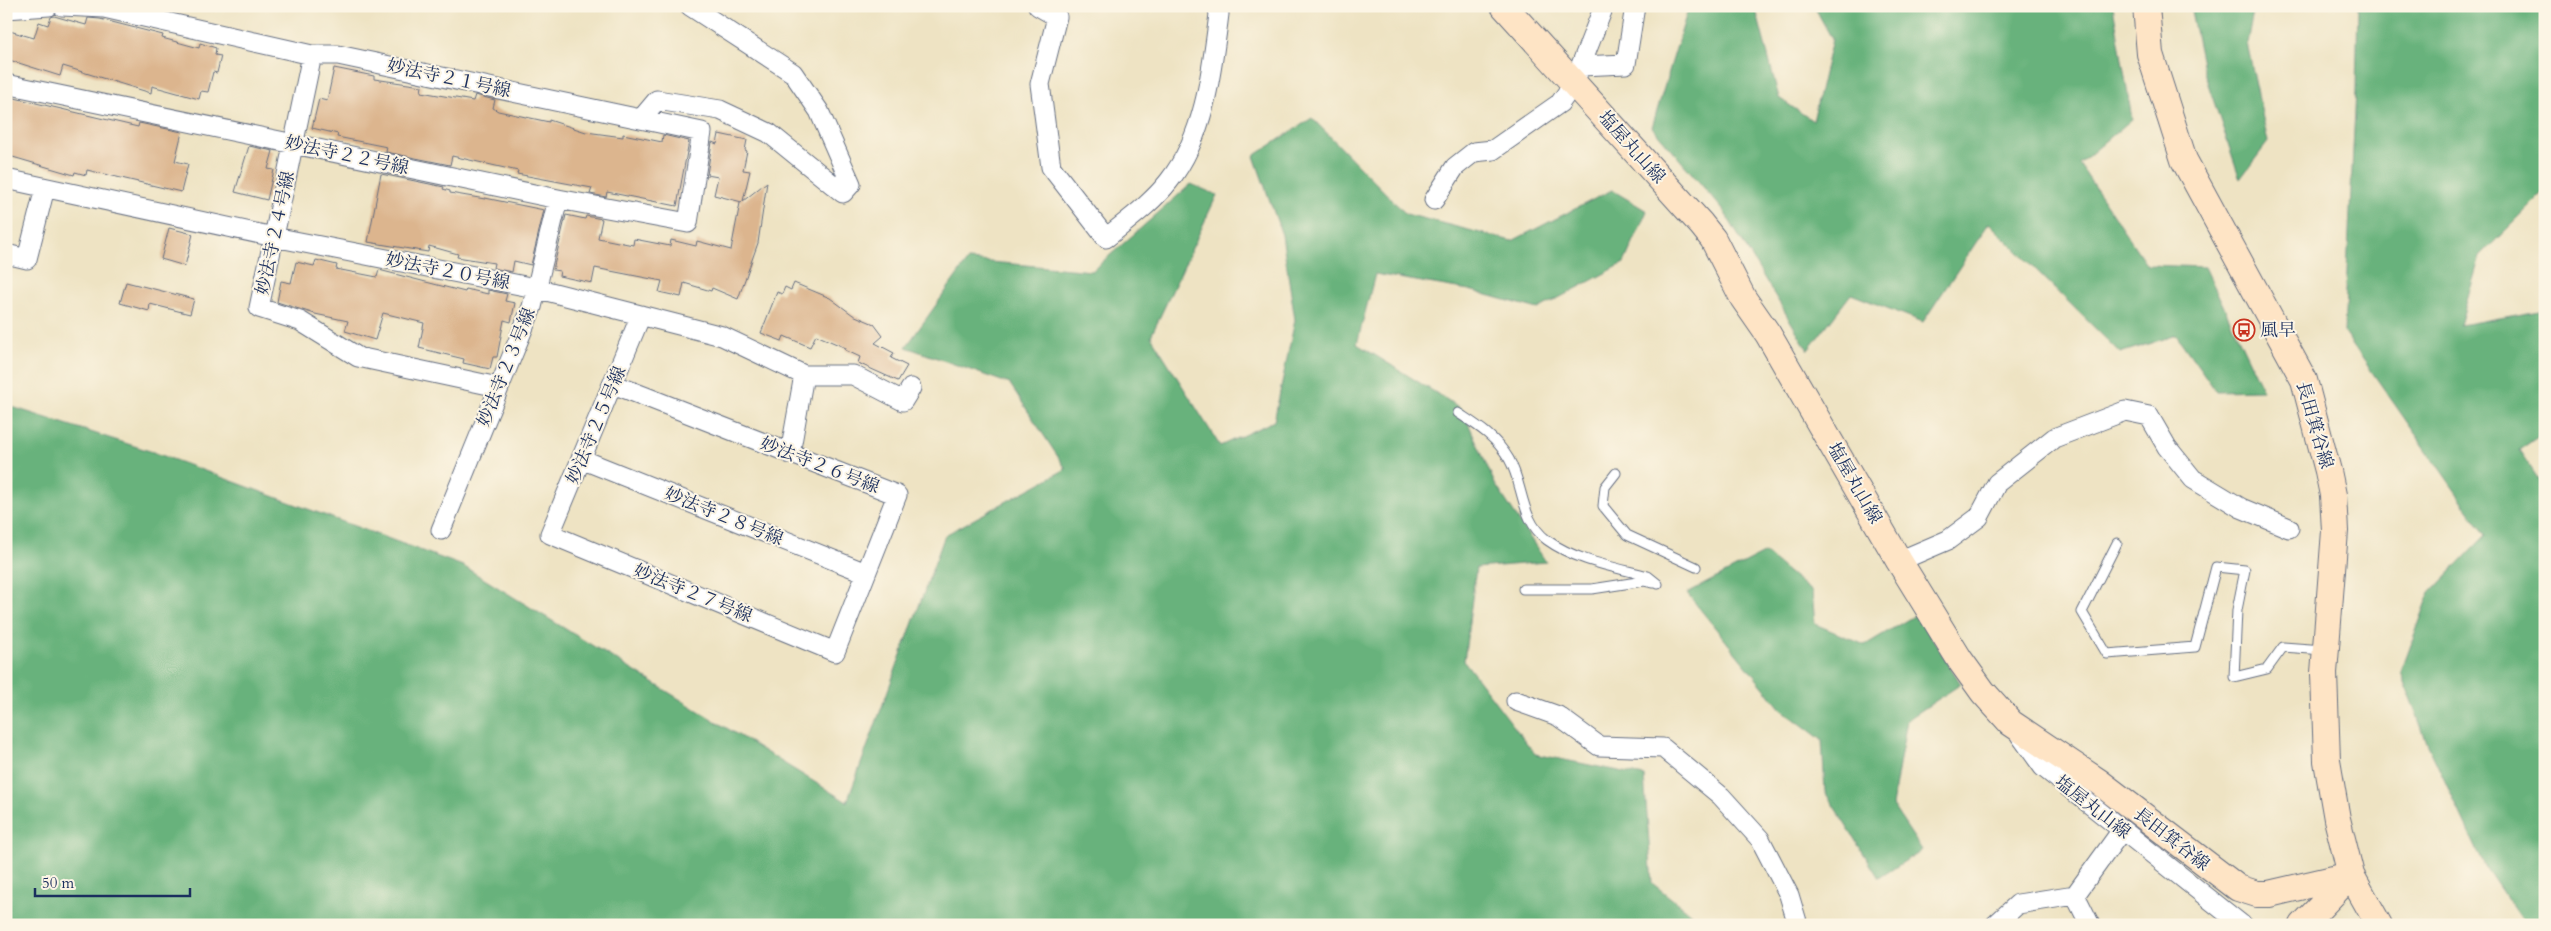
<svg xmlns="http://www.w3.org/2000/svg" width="2551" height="931" viewBox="0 0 2551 931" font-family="Cardo,'Noto Serif JP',serif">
<rect width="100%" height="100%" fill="#fcf5e5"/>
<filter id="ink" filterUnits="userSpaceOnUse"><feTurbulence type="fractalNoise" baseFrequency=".02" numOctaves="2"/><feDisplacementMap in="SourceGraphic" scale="10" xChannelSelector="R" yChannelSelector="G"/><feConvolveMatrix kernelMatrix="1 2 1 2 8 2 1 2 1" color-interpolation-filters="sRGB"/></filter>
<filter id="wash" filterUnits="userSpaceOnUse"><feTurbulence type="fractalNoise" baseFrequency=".0096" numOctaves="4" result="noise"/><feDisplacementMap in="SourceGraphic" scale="20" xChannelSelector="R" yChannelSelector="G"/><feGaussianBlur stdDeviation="1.12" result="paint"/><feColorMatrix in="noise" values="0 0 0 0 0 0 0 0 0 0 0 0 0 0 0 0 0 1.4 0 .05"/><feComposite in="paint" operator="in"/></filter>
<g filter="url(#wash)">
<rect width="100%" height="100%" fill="#eee3c3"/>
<path fill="#68b27b" stroke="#42706c" d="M1689,6H1755L1779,98L1813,121L1832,39L1814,6H2113L2132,119L2079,164L2147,265L2205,267L2263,390L2216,391L2176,335L2120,353L1989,223L1923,322L1851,294L1808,350L1723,210L1652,127Z
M2190,6H2254L2247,43L2268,142L2240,179L2203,69Z
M2358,6H2545V191L2480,256L2460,325L2545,310V432L2519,450L2545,489V925H2525L2485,867L2428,745L2401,672L2430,593L2486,535L2344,332L2356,89Z
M1312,118L1406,214L1512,241L1612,190L1647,211L1624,263L1538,309L1469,290L1375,274L1357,344L1462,409L1495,484L1546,562L1476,568L1464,661L1535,754L1644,776L1652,883L1705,925H6V405L153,452L463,566L847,802L945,535L1066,469L1010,384L906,347L968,260L1092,271L1191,184L1217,195L1151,336L1220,446L1274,421L1295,320L1282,235L1254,156Z
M1765,553L1812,592L1815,624L1865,645L1917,614L1961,684L1907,720L1892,805L1922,850L1879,878L1825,792L1822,740L1781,709L1687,593Z"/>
<g id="blocks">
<path fill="#dcb58e" d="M54,16L86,25L88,18L100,19L163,35L162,38L199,48L200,43L216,48L215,55L221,56L217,73L213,72L208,92L201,91L199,99L152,86L151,93L63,66L60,76L6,59V30L34,38L39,22L48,25L51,17Z
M334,68L374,76V79L422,86L421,92L473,101L475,95L495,100L493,108L498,111L549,122V120L586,132L623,137V134L662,142L663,135L689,141L677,206L607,192L606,197L590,194L592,188L517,174L518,171L452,156L450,165L386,152L387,147L337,137L338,134L312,128L319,99L327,101Z
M6,96L138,127L139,123L182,132L175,161L188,164L181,192L87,170L86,175L75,172L74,175L6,155Z
M719,134L747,140L745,150L747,151L743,170L750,171L743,201L767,182L758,243L738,299L712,288L711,291L684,283L681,297L659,292L662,281L595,268L592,283L559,276L560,271L553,270L566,215L585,219L586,216L602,219L598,238L633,245L634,239L670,246L671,240L696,246L697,241L731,250L740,203L742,202L714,195L718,177L707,175L712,142L717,144Z
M249,146L273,151L268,169L274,170L267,200L235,192Z
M381,174L444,187L443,189L450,191V193L485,199V198L544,210L531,265L514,261L512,272L493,268L494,263L457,257L458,254L429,246L428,252L368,242Z
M169,228L193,234L185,266L161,259Z
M316,260L337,265L336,269L377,277L379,270L465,292L466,289L488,294V290L507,294L505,301L515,303L511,322L504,320L497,357H493L490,369L463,363L464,359L419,348L424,323L383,313L375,340L345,331L348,321L315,314L277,302L281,281L291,283L296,262L314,266Z
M126,282L194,299L190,314L150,304L149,311L120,303Z
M794,283L830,298L853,315L874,324L883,336L875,343L894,353L891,358L907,366L898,381L858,363L860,357L845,350L846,348L816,335L810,347L784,336L782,341L761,333L777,292L782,294L785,287L791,290Z"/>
</g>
</g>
<g filter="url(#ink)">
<use href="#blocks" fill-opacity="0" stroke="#656e81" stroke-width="1"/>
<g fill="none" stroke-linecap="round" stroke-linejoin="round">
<g stroke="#656e81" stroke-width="11">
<path id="lane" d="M1458,413C1478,426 1496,437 1509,459C1524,485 1520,520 1547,540C1576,561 1614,567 1648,576L1658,584
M1616,473L1605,487L1603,506L1627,535L1696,567
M2117,543L2082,612L2107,654L2195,647L2216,567L2245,570L2237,610L2234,677L2267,669L2283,647L2324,650
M1523,589H1592L1644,581L1654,583"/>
</g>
<g stroke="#656e81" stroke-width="21">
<path id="street" d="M62,6L104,8L108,6
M1038,6L1057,17L1040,84L1051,167L1106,238C1128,220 1152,203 1169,181C1205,136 1212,70 1219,14L1217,6
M6,9L49,6
M312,55L259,308L300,321L358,357L498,387
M1581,66L1626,64L1635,6
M6,84L558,199L688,223L702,132L338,55H312L104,8
M641,119L657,100L720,110L769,133L843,193L851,184L819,111L793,73L690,6
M6,179L274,237L535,288L722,336L804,375L790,454
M1434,200L1455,167L1474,152L1493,150L1560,103L1574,83L1604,6
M6,254L27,259L45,188
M804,375H853L903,401L911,388
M613,384L897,495L835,652L550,534L641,315
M581,459L866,573
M441,530L532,307L558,199
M1899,561L1948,540L1979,517L1997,483L2054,438L2125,411L2149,416L2167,447L2193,479L2241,508L2289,528
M1516,701L1558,716L1599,746L1663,748L1721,796L1760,839L1789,895L1798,925
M2020,735L2043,767L2242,925
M2075,895L2090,925
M1995,925L2018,904L2075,895L2122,830"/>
</g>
<g stroke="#656e81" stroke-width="28">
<path id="secondary" d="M1504,6L1701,224L1713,239L1743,298L1768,334L1899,561L1960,660L1983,692L2011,723L2099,782L2238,888L2257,894H2269L2351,875
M2146,6L2150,54L2184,160L2304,380L2328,471L2333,495L2335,531L2324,673L2327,761L2337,819L2351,875L2379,925
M2303,925L2351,875"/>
</g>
<use href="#lane" stroke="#fff" stroke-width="9"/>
<use href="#street" stroke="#fff" stroke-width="19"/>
<use href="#secondary" stroke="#fee4c5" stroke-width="26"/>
</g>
</g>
<defs>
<g id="bus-ring" transform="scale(1.125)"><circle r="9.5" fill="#fcf5e5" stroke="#c8321e" stroke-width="1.5"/><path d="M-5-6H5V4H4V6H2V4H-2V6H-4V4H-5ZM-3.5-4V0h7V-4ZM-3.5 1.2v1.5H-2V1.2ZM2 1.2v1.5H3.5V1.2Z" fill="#c8321e"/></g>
</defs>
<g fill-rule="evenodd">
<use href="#bus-ring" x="2244" y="330"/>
</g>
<g text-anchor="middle" stroke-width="4" stroke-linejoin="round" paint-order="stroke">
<g font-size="18" fill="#1b2f5e" stroke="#fcf5e5">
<text transform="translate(449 78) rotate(12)" y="6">妙法寺２１号線</text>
<text transform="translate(1632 147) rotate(48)" y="6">塩屋丸山線</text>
<text transform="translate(347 155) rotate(12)" y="6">妙法寺２２号線</text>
<text transform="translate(275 233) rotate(-78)" y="6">妙法寺２４号線</text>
<text transform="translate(448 271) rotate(11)" y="6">妙法寺２０号線</text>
<text transform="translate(506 367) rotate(-68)" y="6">妙法寺２３号線</text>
<text transform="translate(596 425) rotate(-67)" y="6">妙法寺２５号線</text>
<text transform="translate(2315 425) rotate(74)" y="6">長田箕谷線</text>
<text transform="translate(820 465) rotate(21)" y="6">妙法寺２６号線</text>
<text transform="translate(1855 483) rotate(60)" y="6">塩屋丸山線</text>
<text transform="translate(724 516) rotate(22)" y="6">妙法寺２８号線</text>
<text transform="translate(693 593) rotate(22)" y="6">妙法寺２７号線</text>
<text transform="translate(2093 807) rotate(38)" y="6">塩屋丸山線</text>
<text transform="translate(2172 839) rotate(38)" y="6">長田箕谷線</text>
</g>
<g font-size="18" fill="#1b2f5e" stroke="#fcf5e5" text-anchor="start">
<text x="2260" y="336">風早</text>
</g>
</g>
<rect width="2551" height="931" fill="none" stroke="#fcf5e5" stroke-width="25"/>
<path d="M35 888v8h155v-8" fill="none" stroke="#1b2f5e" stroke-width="2.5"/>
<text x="42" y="888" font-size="15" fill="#1b2f5e" stroke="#fcf5e5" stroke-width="4" paint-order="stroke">50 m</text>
</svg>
